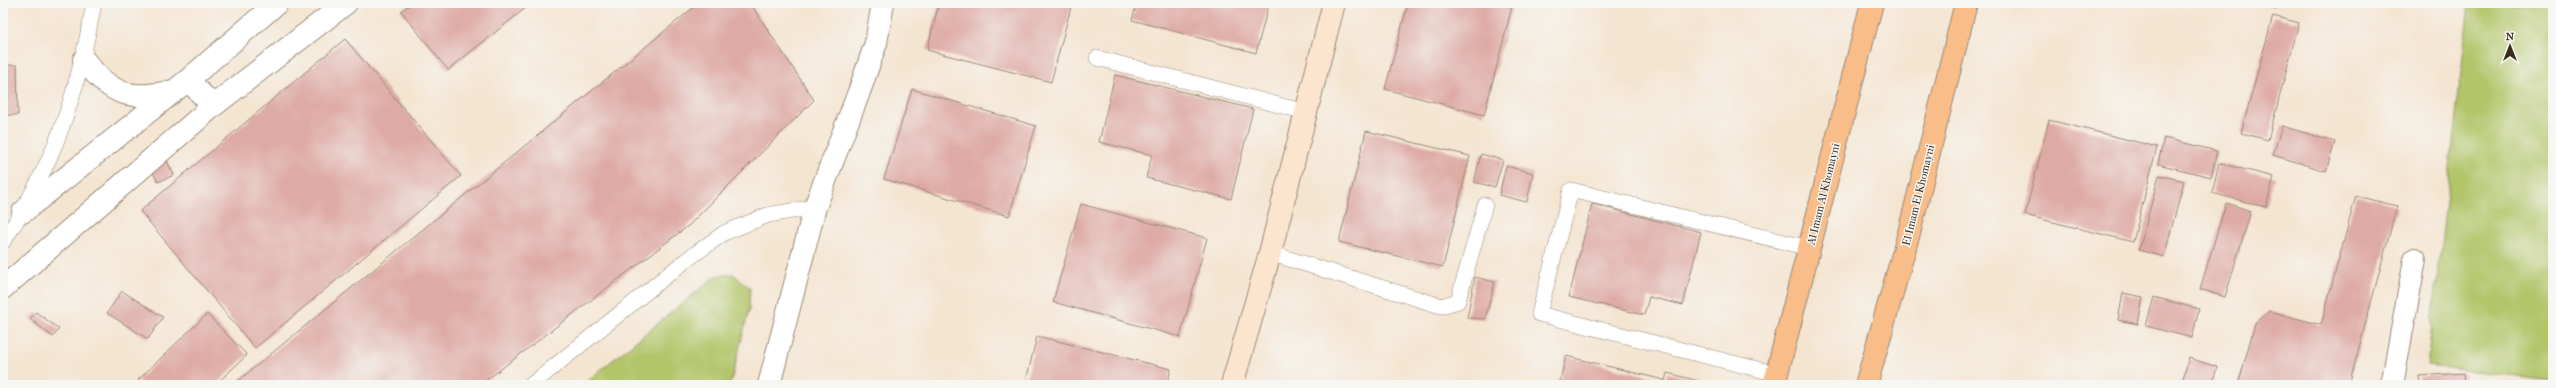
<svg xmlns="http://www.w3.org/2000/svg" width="2556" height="388" viewBox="0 0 2556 388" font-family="'IM FELL French Canon',serif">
<rect width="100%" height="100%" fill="#f6f6f2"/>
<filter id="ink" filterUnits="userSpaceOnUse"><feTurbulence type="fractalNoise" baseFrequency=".025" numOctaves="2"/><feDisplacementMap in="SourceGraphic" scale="8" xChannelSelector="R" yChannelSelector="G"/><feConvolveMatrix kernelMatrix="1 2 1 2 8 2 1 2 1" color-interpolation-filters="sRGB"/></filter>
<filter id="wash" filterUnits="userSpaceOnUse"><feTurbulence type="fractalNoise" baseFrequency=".012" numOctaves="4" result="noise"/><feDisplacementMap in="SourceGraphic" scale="16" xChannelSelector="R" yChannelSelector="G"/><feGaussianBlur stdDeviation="0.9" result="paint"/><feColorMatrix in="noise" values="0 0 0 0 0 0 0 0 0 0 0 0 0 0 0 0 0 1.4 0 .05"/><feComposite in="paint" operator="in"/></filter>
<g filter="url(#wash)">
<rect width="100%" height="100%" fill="#f4e5d1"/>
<path fill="#b2c569" stroke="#767844" d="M2469,3H2553V380L2427,366Z
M733,274L750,288L749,310L730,385H582L716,276Z"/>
<g id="blocks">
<path fill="#deaba4" d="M412,3H532L448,70L401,11Z
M699,3H750L814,100L688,226L480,385H233Z
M939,3H1072L1051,82L927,50Z
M1137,3H1269L1256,53L1132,20Z
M1408,3H1495L1512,7L1484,115L1385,89Z
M2259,3H2275L2274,7Z
M2273,16L2299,23L2268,140L2241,133Z
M345,39L461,176L255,348L140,211Z
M3,65H17L18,115H3Z
M1115,75L1253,109L1231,199L1146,178L1152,155L1099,142Z
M912,89L1036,126L1009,216L884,179Z
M2049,120L2157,147L2133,242L2025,215Z
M2282,126L2335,142L2326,171L2273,155Z
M1366,131L1470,156L1443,267L1339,242Z
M2164,138L2217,151L2211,177L2158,164Z
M1481,154L1503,160L1495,187L1474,182Z
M166,159L174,175L158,182L150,167Z
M2219,163L2274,177L2266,207L2212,193Z
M1506,166L1533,173L1527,202L1499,195Z
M2159,175L2184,181L2164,257L2139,250Z
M2356,196L2397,206L2349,385H2238L2255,324L2269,311L2321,325Z
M2226,203L2251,211L2225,297L2200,289Z
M1081,204L1207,238L1180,337L1053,302Z
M1592,204L1701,232L1683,305L1649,297L1644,315L1569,297Z
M1475,277L1495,282L1485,319L1467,318Z
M122,291L163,317L148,339L107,313Z
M2123,293L2143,297L2138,324L2118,320Z
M2154,297L2199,309L2192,338L2146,326Z
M36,312L59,329L53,337L30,319Z
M207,314L247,355L215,385H143L138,380Z
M1037,336L1171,369L1167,385H1025Z
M1566,356L1664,380L1663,385H1559Z
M2189,358L2217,367L2212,385H2181Z
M1667,373L1711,384V385H1664Z
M2464,373L2465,385H2420L2419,376Z"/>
</g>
</g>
<g filter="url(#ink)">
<use href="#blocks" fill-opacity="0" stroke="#988878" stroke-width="1"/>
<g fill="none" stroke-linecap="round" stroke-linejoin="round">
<g stroke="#988878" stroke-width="16">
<path id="lane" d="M1097,58L1306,112
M3,242C55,163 77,96 94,3
M1270,253L1441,306L1458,301L1485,205
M1777,374L1539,314L1571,190L1809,248
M531,385L685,261L724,233L768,215L815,207"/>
</g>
<g stroke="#988878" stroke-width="24">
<path id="street" d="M84,60C111,95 129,101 173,91
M188,80L213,106
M23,212L188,80L277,3
M3,288L213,106L346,3
M769,385L815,207L859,92L876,43L883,3
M2392,385L2415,259"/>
</g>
<g stroke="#988878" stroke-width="24">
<path id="secondary" d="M1232,385L1270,253L1334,3"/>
</g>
<g stroke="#988878" stroke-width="24">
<path id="highway" d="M1774,385L1872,3
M1866,385L1909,233L1966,3"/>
</g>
<use href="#lane" stroke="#fff" stroke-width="15"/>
<use href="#street" stroke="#fff" stroke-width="22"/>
<use href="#secondary" stroke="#fce5cf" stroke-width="22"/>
<use href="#highway" stroke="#f8bd88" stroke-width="22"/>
</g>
</g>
<g text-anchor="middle" stroke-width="3" stroke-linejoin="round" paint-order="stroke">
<g font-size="11" fill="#3b2a1e" stroke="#f6f6f2">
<text transform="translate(1823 194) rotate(-76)" y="4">Al Imam Al Khomayni</text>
<text transform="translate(1918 195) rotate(-76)" y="4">El Imam El Khomayni</text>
</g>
</g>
<rect width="2556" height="388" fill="none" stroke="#f6f6f2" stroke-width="16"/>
<g transform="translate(2510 46)" stroke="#f6f6f2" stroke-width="3" paint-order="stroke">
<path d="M0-3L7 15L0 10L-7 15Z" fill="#3b2a1e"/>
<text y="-6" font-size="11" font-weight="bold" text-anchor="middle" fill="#3b2a1e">N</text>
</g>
</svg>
